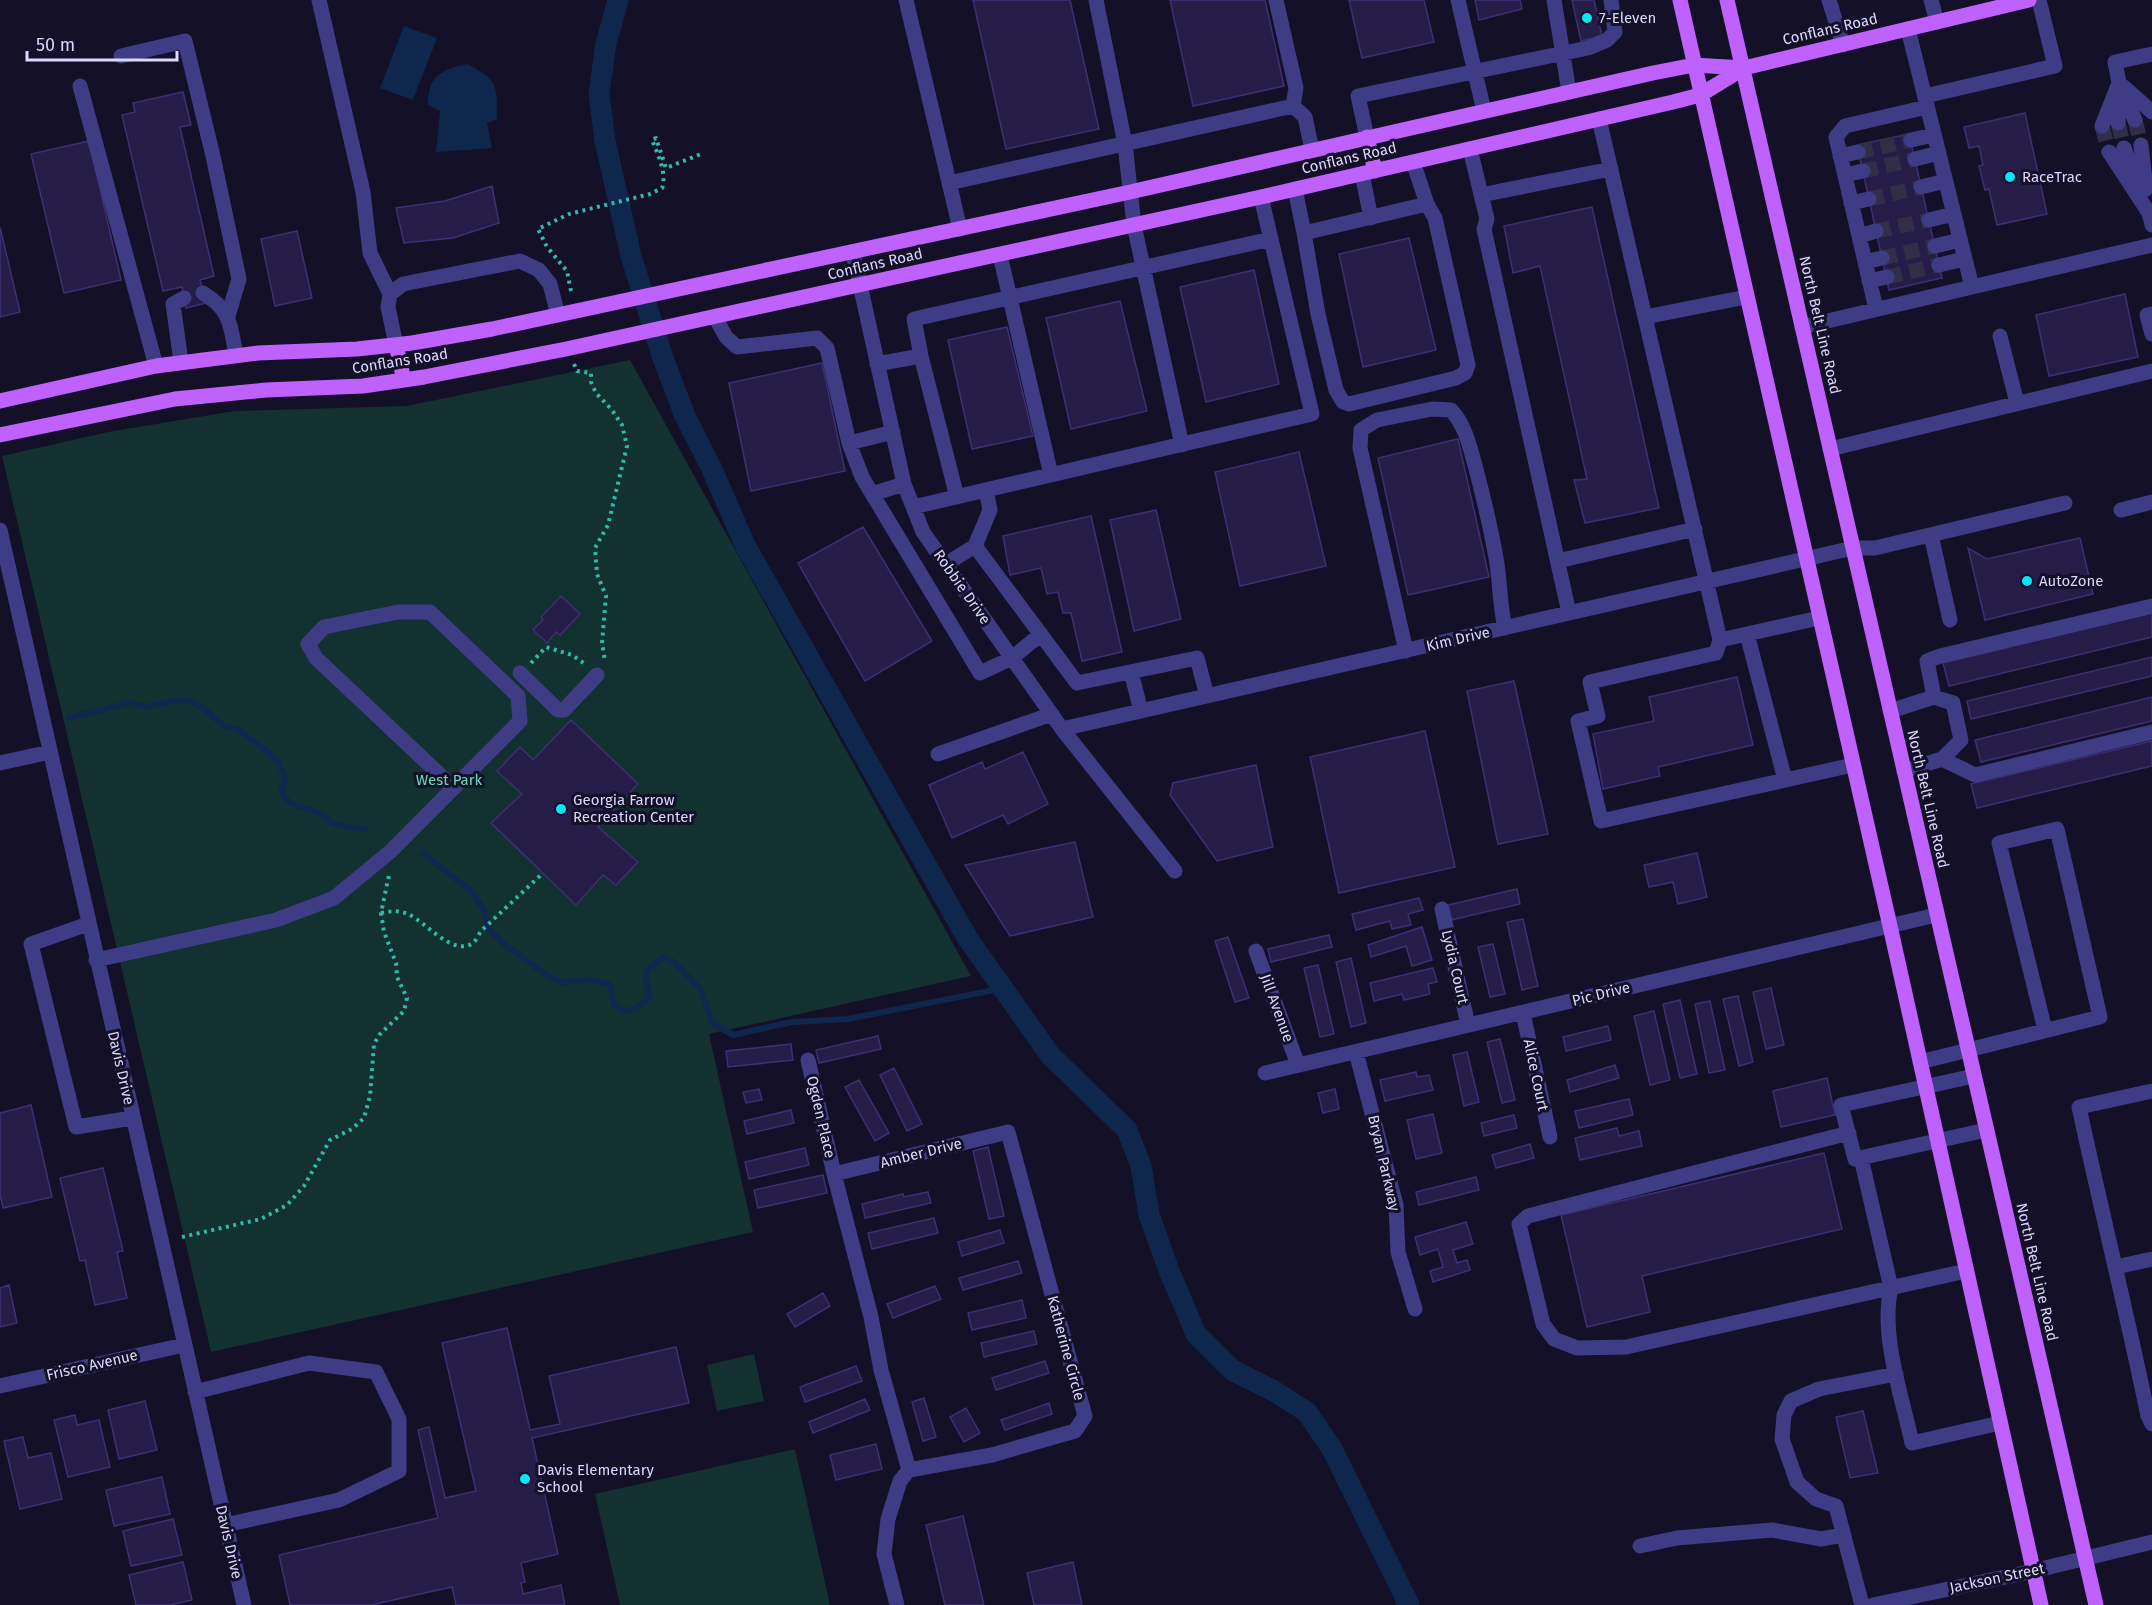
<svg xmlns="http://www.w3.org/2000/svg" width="2152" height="1605" viewBox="0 0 2152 1605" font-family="'Fira Sans',sans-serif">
<rect width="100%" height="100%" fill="#141027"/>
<path fill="#133130" d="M630,360L971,976L709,1034L753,1232L211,1352L2,456L108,432L235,411L407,406Z
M754,1354L764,1401L717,1411L707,1365Z
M795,1449L830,1605H620L595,1494Z"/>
<path fill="#0f274c" d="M404,26L437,38L413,100L380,88Z
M467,64C498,79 497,86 497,119L487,123L492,148L436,152L440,111L428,105C427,77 442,69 467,64Z"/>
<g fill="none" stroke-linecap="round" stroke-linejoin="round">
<path stroke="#0f274c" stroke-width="6" d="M69,718L130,703L148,707L167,702L185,700L202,707L224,726L238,730L266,750L278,762L286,778L281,792L289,802L318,813L333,823L348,827L366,829
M423,853L472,892L485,912L488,928L508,947L547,975L561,982L588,980L610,984L614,1004L623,1012L637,1008L650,997C643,975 643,967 665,957L674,962L701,990L713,1024L733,1035L792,1022L848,1019L1004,988"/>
<path stroke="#0f274c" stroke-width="21" d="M618,0L606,44L599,93L605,141L631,256L663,358L685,416L711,467L745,545L968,939L1050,1055L1127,1130L1141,1166L1149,1215L1170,1273L1196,1334L1232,1370L1274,1391L1307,1412L1332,1449L1409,1605"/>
</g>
<path fill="#251d48" stroke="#3c2f73" stroke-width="1.5" d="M973,0H1070L1099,129L1006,149Z
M1170,0H1265L1284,86L1193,106Z
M1349,0H1424L1434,42L1362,58Z
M1475,0H1520L1522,9L1479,20Z
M1572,0H1594L1602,36L1581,41Z
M183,92L191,125L180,127L214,276L200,280L206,303L186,308L182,287L163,291L122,115L135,112L133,103Z
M2025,113L2047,214L1997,225L1989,189L1985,190L1979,166L1983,165L1979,146L1969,148L1964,127Z
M1909,134L1942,278L1889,290L1857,145Z
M89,141L121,280L64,293L31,154Z
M492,186L499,223L453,238L404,243L396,208L445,201Z
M1592,207L1659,508L1585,523L1574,480L1587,479L1540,266L1513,273L1504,226Z
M0,227L20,312L0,317Z
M297,231L312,298L275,306L261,239Z
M1409,238L1436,350L1363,367L1339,254Z
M1254,270L1279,384L1206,402L1180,287Z
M2125,294L2138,357L2049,376L2036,315Z
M1120,301L1147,411L1071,429L1046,318Z
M1007,327L1033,436L972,449L948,340Z
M822,363L845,471L751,491L729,383Z
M1458,439L1489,577L1408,595L1378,458Z
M1299,452L1326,566L1240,586L1215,472Z
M1156,510L1181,619L1134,631L1110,520Z
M1091,516L1122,652L1082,661L1071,613H1063L1058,592L1047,594L1041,568L1010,575L1003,536Z
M863,527L932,641L865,681L798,563Z
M2080,538L2093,594L1985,620L1968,548L1987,559Z
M561,596L580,614L560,635L556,632L547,643L533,630L543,620L541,617Z
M2152,613V637L1949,686L1943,663Z
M2152,657V676L1971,719L1967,701Z
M1737,677L1753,745L1658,767L1660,776L1603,789L1593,734L1654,721L1649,697Z
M1514,681L1548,834L1498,844L1467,691Z
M2152,697V721L1981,762L1975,740Z
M571,720L638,784L598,827L638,862L616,885L603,875L576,905L491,823L522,794L497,771L520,747L533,760Z
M1425,731L1455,867L1339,893L1310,757Z
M2152,741V766L1977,808L1971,784Z
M1023,752L1048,804L1008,824L1003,815L952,838L929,785L982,762L985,769Z
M1256,765L1273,847L1217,861L1170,795L1173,783Z
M1075,842L1093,917L1010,936L965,865Z
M1697,853L1707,897L1678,904L1673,882L1649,887L1644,865Z
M1517,889L1520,904L1451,920L1448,905Z
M1419,898L1423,910L1408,914L1411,925L1392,929L1390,921L1356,930L1352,914Z
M1523,919L1538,986L1522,990L1507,922Z
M1422,927L1432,960L1412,966L1406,946L1371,957L1368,945Z
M1329,935L1332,947L1271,962L1268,949Z
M1228,937L1249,998L1235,1002L1215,941Z
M1493,944L1505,994L1490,997L1478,947Z
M1351,958L1366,1023L1351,1027L1336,962Z
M1318,965L1334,1034L1320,1037L1304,968Z
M1433,968L1437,982L1428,984L1430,994L1404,1000L1402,994L1374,1001L1370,983Z
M1771,988L1784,1045L1766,1049L1753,992Z
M1738,996L1753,1062L1739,1066L1723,999Z
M1680,1000L1697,1074L1680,1078L1663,1004Z
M1710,1001L1725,1070L1709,1073L1695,1004Z
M1654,1011L1670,1080L1650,1085L1634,1016Z
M1608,1026L1611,1040L1566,1051L1563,1037Z
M878,1036L881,1049L819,1063L816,1050Z
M1500,1039L1515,1100L1502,1103L1487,1042Z
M791,1044L793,1060L728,1067L726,1051Z
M1467,1052L1479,1102L1464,1106L1453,1055Z
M1615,1065L1619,1078L1570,1092L1567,1080Z
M894,1068L922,1124L907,1131L880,1075Z
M1416,1072L1417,1077L1429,1075L1433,1090L1385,1101L1380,1080Z
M1827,1078L1835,1115L1781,1127L1773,1091Z
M859,1080L889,1133L875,1141L845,1087Z
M759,1089L762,1100L746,1103L743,1092Z
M1335,1089L1339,1109L1323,1113L1318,1093Z
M1629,1099L1633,1115L1579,1128L1575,1111Z
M31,1105L52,1197L3,1208L0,1194V1113Z
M791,1110L794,1123L747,1134L744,1121Z
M1433,1114L1442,1153L1416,1159L1407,1120Z
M1514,1115L1517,1128L1484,1136L1481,1123Z
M1617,1128L1619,1136L1639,1131L1642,1146L1580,1160L1575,1138Z
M1530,1144L1534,1158L1496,1168L1492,1155Z
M988,1147L1004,1216L989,1219L973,1151Z
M805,1148L809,1165L749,1179L745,1162Z
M1824,1153L1842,1229L1642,1276L1650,1312L1587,1327L1561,1215Z
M103,1168L123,1251L117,1252L127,1298L95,1305L85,1260L80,1261L60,1178Z
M823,1175L827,1193L758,1208L754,1190Z
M1476,1177L1479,1190L1419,1205L1416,1192Z
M928,1192L931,1203L865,1218L862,1204L903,1194L904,1197Z
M934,1218L938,1233L872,1249L868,1233Z
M1466,1222L1473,1244L1453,1250L1457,1263L1467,1260L1470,1270L1433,1282L1430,1271L1443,1267L1438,1249L1420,1255L1415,1237Z
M1000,1230L1004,1243L962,1256L958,1242Z
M1018,1261L1022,1273L963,1290L959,1278Z
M9,1285L17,1323L0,1327V1288Z
M935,1286L941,1299L893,1318L887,1304Z
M823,1293L830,1306L795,1327L787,1314Z
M1022,1300L1026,1318L972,1330L968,1313Z
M507,1328L530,1430L560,1424L549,1376L676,1347L689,1403L532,1438L558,1554L521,1563L525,1582L521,1583L523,1594L561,1585L565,1605H456L452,1587L371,1605H290L279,1555L438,1518L418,1430L429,1427L445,1498L476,1491L442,1343Z
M1034,1331L1037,1344L984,1357L981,1343Z
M1045,1361L1049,1373L996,1390L992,1378Z
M856,1366L862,1381L805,1402L800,1387Z
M924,1398L936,1437L923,1441L912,1402Z
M865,1399L870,1410L813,1433L809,1422Z
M145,1401L157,1450L119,1459L108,1410Z
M1049,1403L1052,1414L1005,1430L1001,1420Z
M966,1408L980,1433L964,1442L950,1417Z
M1863,1411L1878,1473L1850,1478L1836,1417Z
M75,1415L77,1425L99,1420L110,1467L68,1477L54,1420Z
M23,1437L28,1458L51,1453L62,1499L20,1509L4,1441Z
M876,1444L882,1469L836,1480L830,1455Z
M162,1477L170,1514L114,1526L106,1490Z
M963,1516L984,1605H945L926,1525Z
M173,1519L182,1555L131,1566L123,1531Z
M183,1562L192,1600L170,1605H136L129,1575Z
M1073,1562L1082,1605H1034L1027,1573Z"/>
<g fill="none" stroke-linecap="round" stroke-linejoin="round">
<path stroke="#322e47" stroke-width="15" stroke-dasharray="15 8" stroke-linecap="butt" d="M2135,120L2141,145
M2118,123L2124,148
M2102,126L2109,152
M1858,152L1911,140
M1863,171L1915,159
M1869,199L1921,187
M1876,231L1929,220
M1882,258L1935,246
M1887,277L1939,265"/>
<path stroke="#32b7ad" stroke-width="4" stroke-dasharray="3 4.5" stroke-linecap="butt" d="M571,291L567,271L547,247L538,229L569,214L650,194L662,188C667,173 658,155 652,140L656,138L666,168L701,154
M574,364L577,371L591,373V382L596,393L612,410L622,425L627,446L608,525L595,548L597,574L606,596L602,643L605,661
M531,663L546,647L572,655L585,664
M381,913C391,911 398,910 408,914C426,922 453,957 473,943C476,941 479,934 481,931L543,873
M182,1237L261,1219L287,1205L304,1186L330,1140L352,1129L364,1118L370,1096L374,1044L380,1034L404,1011L407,998L397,977L396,963L384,932L381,913L389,875"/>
<path stroke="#3e3c85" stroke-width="15" d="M319,0L363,192L370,253L390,294
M906,0L960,229
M1096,0L1125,144L1134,225L1182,445
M1458,0L1484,111
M1554,0L1569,92
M1829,0L1843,45
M1931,0L1937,22
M121,56L185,41L213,156L239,279L228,316
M80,86L156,366
M2124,87L2152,112
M1925,96L2055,66L2039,0
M1293,106L1305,117L1312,150
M1599,119L1720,640L1819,618
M2135,120L2119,83L2115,62L2152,54
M2118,123L2119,95
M2102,126L2119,83
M1367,137L1358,96L1588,48L1607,40L1615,32L1611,0
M1911,140L1934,135
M2141,145L2146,189
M2124,148L2140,188
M1470,149L1487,219L1484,229L1569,613
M2109,152L2149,213L2152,225
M1840,156L1858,152
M1915,159L1939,153
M1362,174L1371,218
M1845,175L1863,171
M949,183L1293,106L1296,88L1276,0
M1921,187L1945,181
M1295,189L1304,233L1427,204
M1481,195L1611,169
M1851,203L1869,199
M1929,220L1954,214
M1304,233L1318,314L1336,390L1343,402L1349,404L1456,378L1465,373L1468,365L1435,218L1427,204L1413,162
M1859,236L1876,231
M1935,246L1960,240
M853,253L904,484L923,532L1062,729L1175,871
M1000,255L1051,475
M1865,262L1882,258
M1939,265L1964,259
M1869,281L1887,277
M1972,287L2152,245
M203,293C232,311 230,325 236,355
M1876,309L1836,137L1845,126L1927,107
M2152,314L2147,315L2152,334
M715,317L726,337L737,347L817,338L827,348L849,443L893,432
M1645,317L1746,297
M1802,327L1972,287L1908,29
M2000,336L2017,403
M396,345L388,307L390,294L403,284L520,261L539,270L550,284L558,315
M921,356L957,497
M181,362L173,304L184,298
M877,364L921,356L914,319L1271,239
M849,443L862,477L980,673L1012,658L1041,634
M1830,449L2152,371
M872,494L904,484
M913,507L1312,414L1261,197
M2121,510L2152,502
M0,530L244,1605
M1931,535L1950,620
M975,546L990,510L986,490
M1558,561L1695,529
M946,564L975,546L1077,683L1197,658L1207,696
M1747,634L1785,780
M1720,640L1716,653L1590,682L1598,716L1578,721L1601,821L1853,765
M1406,651L1360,448L1361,430L1377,420L1432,409L1451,410C1466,426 1470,448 1476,469C1484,500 1492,532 1497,564C1500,585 1500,606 1505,628
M1131,672L1141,711
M520,673L558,710H564L597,675
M1934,697L1953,703L1961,740L1942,759
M1890,711L1934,697L1927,661L1940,656L2152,606
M1062,729L1853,548H1875L2065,503
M938,754L1052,714
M0,763L50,752
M1904,771L1942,759L1975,775L2152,732
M1442,909L1468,1025
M88,924L31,944L76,1127L132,1118
M1256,951L1298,1065
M96,960L276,920L334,898L391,851L520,721L518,696L430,612H398L324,627L308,644L316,658L454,788
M1523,1013L1550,1137
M1356,1052L1396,1205L1398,1252L1415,1309
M808,1060L834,1174L871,1317L881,1370L909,1470L992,1455L1075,1431L1085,1416L1008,1132L834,1174
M1920,1062L2100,1017L2057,829L1999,843L2045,1030
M1265,1073L1936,915
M1974,1076L1841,1105L1855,1159L1986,1130
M2152,1091L2079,1107C2101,1210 2127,1313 2148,1416L2152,1424
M1849,1133L1528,1216L1519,1224L1543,1324L1554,1339L1577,1348L1626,1347L1966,1271
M1861,1158L1891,1288C1880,1335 1902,1396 1912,1443L2000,1423
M2116,1267L2152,1259
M0,1386L184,1345
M195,1392L309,1363L376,1372L399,1419V1471L339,1500L225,1525
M1640,1546L1677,1538L1772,1530L1821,1539L1843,1535
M897,1605L884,1554L888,1519L900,1481L909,1470
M1862,1605L1836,1506L1816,1499L1797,1482L1782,1439L1784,1415L1791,1401L1819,1389L1896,1374
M1873,1605L2033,1571L2152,1542"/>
<path stroke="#bf61fc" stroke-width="15" d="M1680,0L1890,926L2041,1605
M1727,0L2096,1605
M1367,137L1375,171
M396,345L404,380
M0,401L156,366L258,353L357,349L412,343L492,329L1130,192L1653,73L1694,65L1744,68L2029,0
M0,435L175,399L266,390L363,386L424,377L566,349L1261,197L1673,102L1700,95L1744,68"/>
</g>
<g fill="#07e5fa" stroke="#141027" stroke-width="2">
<circle cx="1587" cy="18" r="6"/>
<circle cx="2010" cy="177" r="6"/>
<circle cx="2027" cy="581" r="6"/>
<circle cx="561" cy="809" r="6"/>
<circle cx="525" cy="1479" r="6"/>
</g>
<g text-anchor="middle" stroke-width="6" stroke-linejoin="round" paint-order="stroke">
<g font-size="15" fill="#dbd7fe" stroke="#141027" text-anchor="start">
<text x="1599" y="23">7-Eleven</text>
<text x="2022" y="182">RaceTrac</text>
<text x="2039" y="586">AutoZone</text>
<text x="573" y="805">Georgia Farrow<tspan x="573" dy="17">Recreation Center</tspan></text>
<text x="537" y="1475">Davis Elementary<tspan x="537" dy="17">School</tspan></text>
</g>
<g font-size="15" fill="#dbd7fe" stroke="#141027">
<text transform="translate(1830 29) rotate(-13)" y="5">Conflans Road</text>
<text transform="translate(1349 158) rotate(-13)" y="5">Conflans Road</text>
<text transform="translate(875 264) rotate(-13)" y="5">Conflans Road</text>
<text transform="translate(1820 325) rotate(77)" y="5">North Belt Line Road</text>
<text transform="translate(400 361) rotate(-9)" y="5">Conflans Road</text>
<text transform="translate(962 587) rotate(55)" y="5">Robbie Drive</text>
<text transform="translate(1458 639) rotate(-13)" y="5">Kim Drive</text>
<text transform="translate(1928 799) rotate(77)" y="5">North Belt Line Road</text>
<text transform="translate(1455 967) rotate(77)" y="5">Lydia Court</text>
<text transform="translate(1601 994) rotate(-14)" y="5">Pic Drive</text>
<text transform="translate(1277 1008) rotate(70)" y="5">Jill Avenue</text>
<text transform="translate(121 1068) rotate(77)" y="5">Davis Drive</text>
<text transform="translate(1536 1075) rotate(78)" y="5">Alice Court</text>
<text transform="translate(821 1117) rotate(77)" y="5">Ogden Place</text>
<text transform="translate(921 1153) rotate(-14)" y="5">Amber Drive</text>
<text transform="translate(1384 1163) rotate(77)" y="5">Bryan Parkway</text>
<text transform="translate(2037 1272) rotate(77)" y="5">North Belt Line Road</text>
<text transform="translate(1066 1348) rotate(75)" y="5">Katherine Circle</text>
<text transform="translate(92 1365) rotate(-13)" y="5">Frisco Avenue</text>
<text transform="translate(229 1542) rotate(77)" y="5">Davis Drive</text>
<text transform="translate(1997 1578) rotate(-12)" y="5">Jackson Street</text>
</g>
<g font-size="15" fill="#63debd" stroke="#141027">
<text x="449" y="785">West Park</text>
</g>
</g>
<path d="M27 51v9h150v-9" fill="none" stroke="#dbd7fe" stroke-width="3"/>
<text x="36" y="51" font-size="18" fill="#dbd7fe" stroke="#141027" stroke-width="4.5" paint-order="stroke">50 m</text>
</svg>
